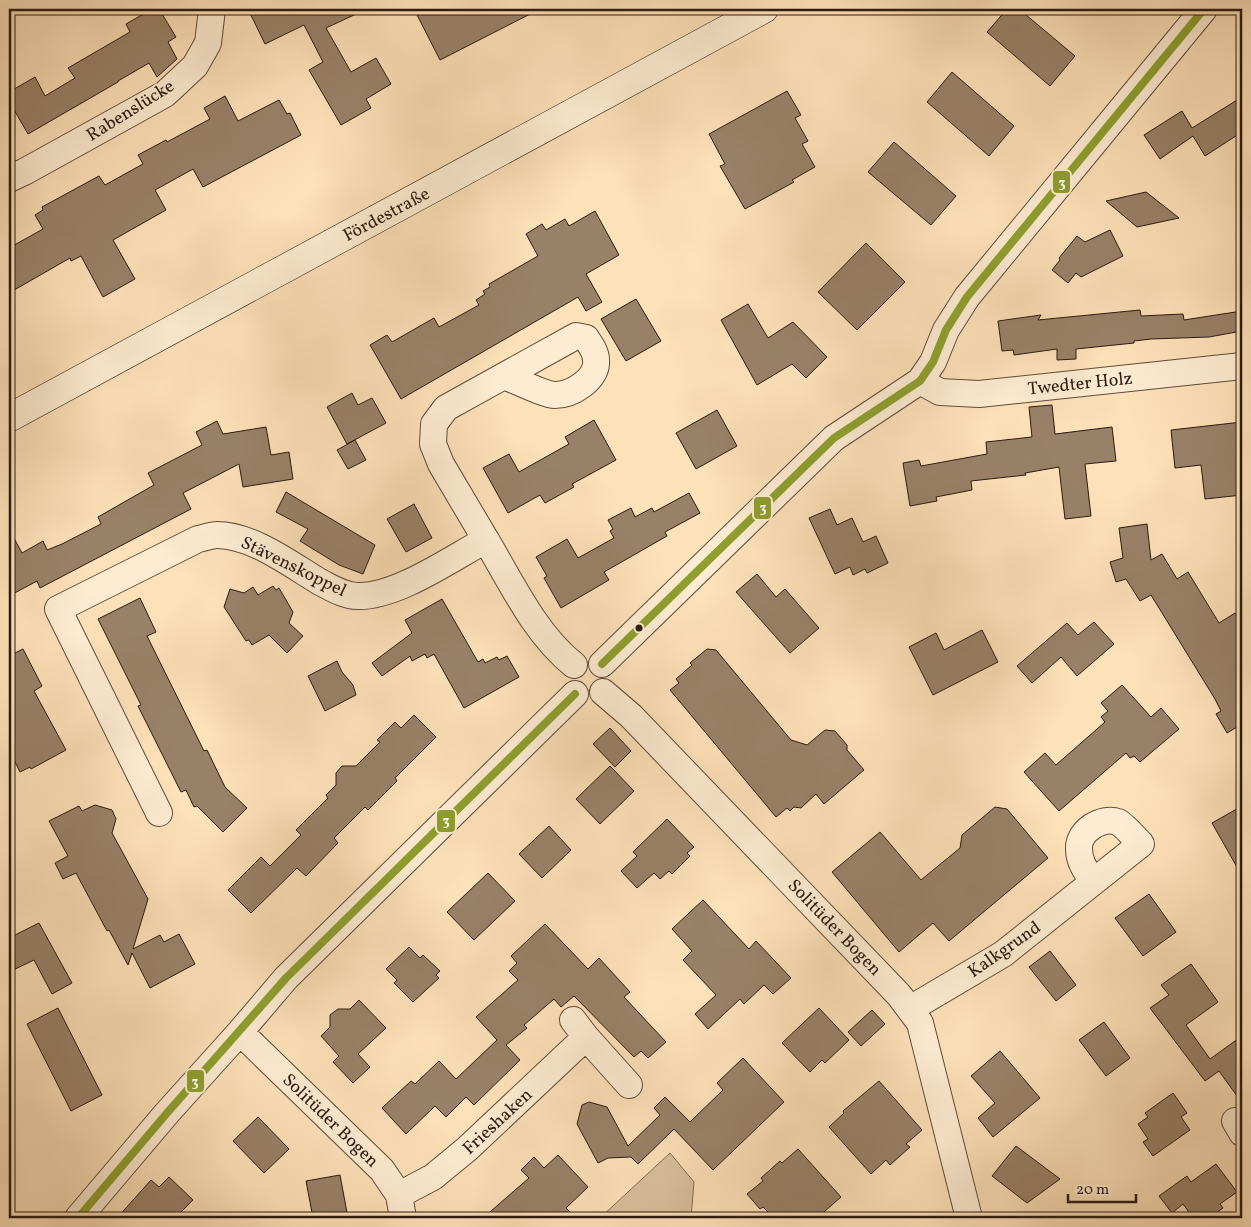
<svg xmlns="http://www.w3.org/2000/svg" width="1251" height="1227" viewBox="0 0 1251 1227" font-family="Vollkorn,serif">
<rect width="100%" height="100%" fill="#fde1b9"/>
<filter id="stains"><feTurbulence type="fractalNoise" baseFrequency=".004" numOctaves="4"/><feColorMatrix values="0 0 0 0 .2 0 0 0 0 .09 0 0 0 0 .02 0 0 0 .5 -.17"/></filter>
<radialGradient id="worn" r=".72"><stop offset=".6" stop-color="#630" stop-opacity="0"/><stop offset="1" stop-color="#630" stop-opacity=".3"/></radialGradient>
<path fill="#d9bf9c" stroke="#826c56" d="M670,1153L694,1182L691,1218H600Z"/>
<path fill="#998168" stroke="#2c1a11" d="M152,9H159L176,37L168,42L177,59L157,77L149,63L118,81V82L28,134L9,101V92L35,77L45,96L75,78L68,68L130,32L126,24Z
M248,9H367L326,28L351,72L376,58L391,84L366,99L371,108L341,125L309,70L323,62L304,25L265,44Z
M414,9H540L440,60Z
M1007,9H1019L1075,56L1050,86L987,32Z
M952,72L1014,126L989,156L927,102Z
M787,91L801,115L795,118L808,141L802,144L815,167L792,180L794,182L745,209L720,166L725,164L709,134Z
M225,96L238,121L279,100L287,114L290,113L301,135L203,187L193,169L155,190L166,210L113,240L135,279L103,297L81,256L71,261L70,258L9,293V248L43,229L35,215L43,210L42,207L99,176L105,185L143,164L138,155L166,140L167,142L210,119L204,108Z
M1242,97V132L1205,156L1193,136L1160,159L1144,135L1182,111L1192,128Z
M894,142L956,196L931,225L868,172Z
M1146,192L1179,218L1137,227L1106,201Z
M595,211L619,255L586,274L602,302L586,311L578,297L401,399L370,345L387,335L392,342L434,318L439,327L479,305L476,300L485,294L483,291L490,287L489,284L538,256L526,234L542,224L546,230L565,219L569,226Z
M1110,230L1123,256L1081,277L1076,273L1068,283L1052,270L1060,260L1059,258L1077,236L1085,242Z
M866,243L905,282L857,330L818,292Z
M636,299L661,341L626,361L601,319Z
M748,304L768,338L793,322L827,357L806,378L792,364L757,385L721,320Z
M1140,310L1141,316L1183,314L1184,320L1242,311V331L1209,337L1151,339L1134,341V343L1076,349V359L1057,360V349L1014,355L1013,350L1002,351L998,321L1041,315L1038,320Z
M352,393L358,405L372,398L386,423L347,444L327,407Z
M1052,405L1055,434L1112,427L1116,461L1085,464L1091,516L1065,519L1059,467L1025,473L1026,475L971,481L972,490L936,497L937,501L910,506L903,463L919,460L921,466L987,454L986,442L1032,437L1029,407Z
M717,410L737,446L696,469L676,433Z
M594,420L616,460L572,484L574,487L545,503L540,495L508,513L483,468L509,454L519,472L569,444L565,437Z
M217,421L223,434L266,427L271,455L289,452L293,479L243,487L239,464L183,493L191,509L40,588L37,581L9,596V529L22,553L43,541L47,550L62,544L101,524L98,517L154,485L148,473L202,445L196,432Z
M1242,422V495L1205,499L1201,465L1175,468L1171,430Z
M355,440L366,460L348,469L337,450Z
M286,492L375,545L363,574L339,565L300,541L308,529L276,512Z
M689,493L700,513L665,532L667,536L604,572L609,580L561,608L544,578L547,576L536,557L567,539L578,558L614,538L610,531L613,529L608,520L631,508L635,517L652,508L654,512Z
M414,504L432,538L406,552L387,519Z
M830,509L837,525L852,518L863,542L876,536L888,563L867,573L865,569L853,575L850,567L835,574L809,518Z
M1147,524L1151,560L1162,554L1177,579L1188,572L1219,623L1235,613L1242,624V724L1227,733L1216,714L1221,711L1215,699L1151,595L1140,601L1126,579L1116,582L1110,562L1123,558L1119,528Z
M757,574L776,597L785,589L819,628L790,653L736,592Z
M273,586L276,590L279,588L293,612L289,623L303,636L287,653L269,635L252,645L249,640L246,641L224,607L230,589L244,593L253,587L258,595Z
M140,598L156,632L147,636L204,751L207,750L225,787L247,808L223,832L197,806L194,807L186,790L181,792L138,706L141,705L98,619Z
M442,599L478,662L483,659L485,663L497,657L499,660L507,656L519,677L464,708L434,654L427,658L425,654L412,661L410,656L382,676L372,663L412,633L405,620Z
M1094,622L1114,644L1077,676L1061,657L1032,683L1017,666L1067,623L1078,635Z
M982,630L998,662L933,695L909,647L936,633L944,650Z
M23,649L42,686L34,691L66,750L31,769L30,767L20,772L9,750V656Z
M707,649L716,650L791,740L807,745L825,730L835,731L847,745V750L864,770L824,804L816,794L801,808L794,807L790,811L787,808L776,817L670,690L679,683L676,679L692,665L690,663Z
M337,661L342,672L353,685L356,695L325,711L308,676Z
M1122,685L1151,717L1161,708L1179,729L1140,762L1134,756L1130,758L1126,753L1059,811L1024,772L1045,753L1056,765L1105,722L1101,717L1108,711L1101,703Z
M414,715L436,737L395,778L397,781L368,810L365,807L334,838L338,843L306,876L297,868L251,913L228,890L261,857L270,866L301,835L296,830L328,798L326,795L336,785V773L342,766H356L380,742L377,740L395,722L401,728Z
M610,728L631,751L615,767L593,744Z
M610,766L634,791L600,824L576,799Z
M95,805L112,810L116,819L112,833L148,899L133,949L160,935L164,942L179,934L195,964L150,988L132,953L128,965L109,930L107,931L76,873L63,879L55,863L68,856L49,821L79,806L82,811Z
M1242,806V876L1212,823Z
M995,807L1007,809L1048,858L949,941L933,923L899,952L832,872L880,832L921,880L960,848L962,835Z
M667,819L694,847L687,853L690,856L672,874L669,871L660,879L654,873L637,888L621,871L637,856L633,852Z
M549,826L571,850L542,878L519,854Z
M488,873L515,901L474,940L447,912Z
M1149,894L1176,932L1143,956L1115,918Z
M703,900L749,949L756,941L791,978L773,994L764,985L744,1004L740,999L708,1029L695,1014L716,995L683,960L692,951L672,929Z
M39,923L72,983L52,994L34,960L9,972V938Z
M545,924L588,969L599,958L630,992L624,997L666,1042L648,1058L641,1051L634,1057L574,996L561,1007L554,999L524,1025L527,1028L506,1045L520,1060L474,1105L466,1097L446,1117L435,1106L406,1134L382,1108L411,1081L415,1084L439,1061L456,1079L497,1040L476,1017L518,980L509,971L517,963L511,956Z
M409,947L420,958L423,955L440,971L436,975L439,978L413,1002L394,983L397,980L386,969Z
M1050,951L1076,985L1056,1001L1029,967Z
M1191,964L1218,1002L1186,1025L1210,1059L1242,1036V1103L1219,1071L1205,1081L1150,1008L1169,995L1161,985Z
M359,1000L386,1028L358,1054L370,1067L353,1083L333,1062L339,1056L321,1036L330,1027V1015L338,1009H350Z
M58,1008L102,1095L71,1111L27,1024Z
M819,1008L849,1040L825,1063L822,1060L810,1072L782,1043Z
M872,1010L885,1024L861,1046L848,1032Z
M1104,1022L1130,1058L1106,1076L1079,1040Z
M1000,1051L1040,1098L993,1137L978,1118L995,1103L971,1076Z
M743,1058L784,1102L713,1170L674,1129L638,1164L631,1157L608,1158L598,1163L577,1124L582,1105L589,1102L607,1107L628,1146L660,1115L654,1108L665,1097L690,1122L723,1090L717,1083Z
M879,1081L922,1130L906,1144L910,1147L890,1165L886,1160L871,1174L829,1127L844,1113L843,1111Z
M1173,1093L1187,1113L1181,1117L1190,1130L1153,1156L1143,1142L1148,1139L1138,1124L1148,1117L1145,1113Z
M258,1117L289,1149L264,1173L233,1141Z
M1016,1146L1060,1179L1027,1203L992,1176Z
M798,1149L841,1197L817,1218H774L763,1207L760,1209L747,1194L763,1181L761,1178L780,1161L782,1163Z
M558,1155L588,1187L566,1208L576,1218H483L529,1178L521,1170L534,1157L544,1168Z
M1216,1164L1237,1192L1220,1204L1223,1208L1209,1218H1193L1183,1204L1172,1213L1159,1196L1187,1176L1191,1182Z
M340,1175L348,1218H313L306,1181Z
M169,1177L193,1200L175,1218H117L151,1180L159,1187Z"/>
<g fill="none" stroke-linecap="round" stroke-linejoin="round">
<g stroke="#604c3b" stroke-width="28">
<path id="street" d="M9,179L24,172L165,94L195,66L208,43L212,9
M920,381L940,392L979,394L1242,366
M486,540L441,464L433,444L434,424L446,408L576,336L586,338C590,344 596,352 596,360C598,379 572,395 555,395C545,395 515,380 504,376
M602,664L834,438L920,381L933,362L946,330L967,297L1204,9
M603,692L631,716L899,995L920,1023L969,1218
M159,813L58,609L198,539C204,538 211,535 217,535C252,535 290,564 320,582C332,588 344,596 358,596C397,597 452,558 486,540C511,582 535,634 574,665
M910,1009L1003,954L1141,844C1136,839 1124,825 1118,822C1102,816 1078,831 1079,849C1079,862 1086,871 1093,881
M573,1020L586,1037L629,1085
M240,1032L382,1170L399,1195L403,1218
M1235,1121L1242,1133
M399,1195L433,1177L467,1149L586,1037
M78,1218L167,1113L240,1032L286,978L575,694"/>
</g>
<g stroke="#2c1a11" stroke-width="29">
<path id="secondary" d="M9,418L764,9"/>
</g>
<use href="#street" stroke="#feecd2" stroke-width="26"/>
<use href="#secondary" stroke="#feecd2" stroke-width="28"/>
<g stroke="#feecd2" stroke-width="11">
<path id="bus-1" d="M602,664L834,438L920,381L933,362L946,330L967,297L1204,9
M78,1218L167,1113L286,978L575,694"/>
</g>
<use href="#bus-1" stroke="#8e9f2e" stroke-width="8"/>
</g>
<circle fill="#2c1a11" stroke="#feecd2" stroke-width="2" cx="639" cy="628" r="4.5"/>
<g text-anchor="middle" stroke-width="4" stroke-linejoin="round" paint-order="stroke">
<g font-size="18" fill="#2c1a11" stroke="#feecd2">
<text transform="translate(130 110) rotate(-32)" y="6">Rabenslücke</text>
<text transform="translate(386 214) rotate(-28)" y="6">Fördestraße</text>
<text transform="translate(1080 383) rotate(-6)" y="6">Twedter Holz</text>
<text transform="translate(294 566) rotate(26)" y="6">Stävenskoppel</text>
<text transform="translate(835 927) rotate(46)" y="6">Solitüder Bogen</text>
<text transform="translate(1004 949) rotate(-35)" y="6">Kalkgrund</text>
<text transform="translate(331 1120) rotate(44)" y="6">Solitüder Bogen</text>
<text transform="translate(497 1121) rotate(-43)" y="6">Frieshaken</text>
</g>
</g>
<g stroke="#feecd2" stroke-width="2">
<rect x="1052" y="170" width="19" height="24" rx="5" fill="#8e9f2e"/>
<rect x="753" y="496" width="19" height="24" rx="5" fill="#8e9f2e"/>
<rect x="436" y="809" width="20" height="24" rx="5" fill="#8e9f2e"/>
<rect x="186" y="1069" width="19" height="24" rx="5" fill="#8e9f2e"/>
</g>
<g font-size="14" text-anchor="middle" font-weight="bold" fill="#fff">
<text x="1062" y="187">3</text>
<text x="763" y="512">3</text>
<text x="446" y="825">3</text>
<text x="195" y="1086">3</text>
</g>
<rect width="1251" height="1227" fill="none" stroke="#fde1b9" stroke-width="30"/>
<rect x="10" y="10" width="1231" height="1207" fill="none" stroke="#2c1a11" stroke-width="2.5"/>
<rect x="15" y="15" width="1221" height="1197" fill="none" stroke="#2c1a11"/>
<path d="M1068 1194v8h68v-8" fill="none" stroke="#2c1a11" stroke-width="2.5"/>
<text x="1076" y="1194" font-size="15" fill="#2c1a11" stroke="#feecd2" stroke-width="4" paint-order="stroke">20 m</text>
<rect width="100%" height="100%" filter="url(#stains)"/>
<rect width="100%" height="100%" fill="url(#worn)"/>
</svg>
